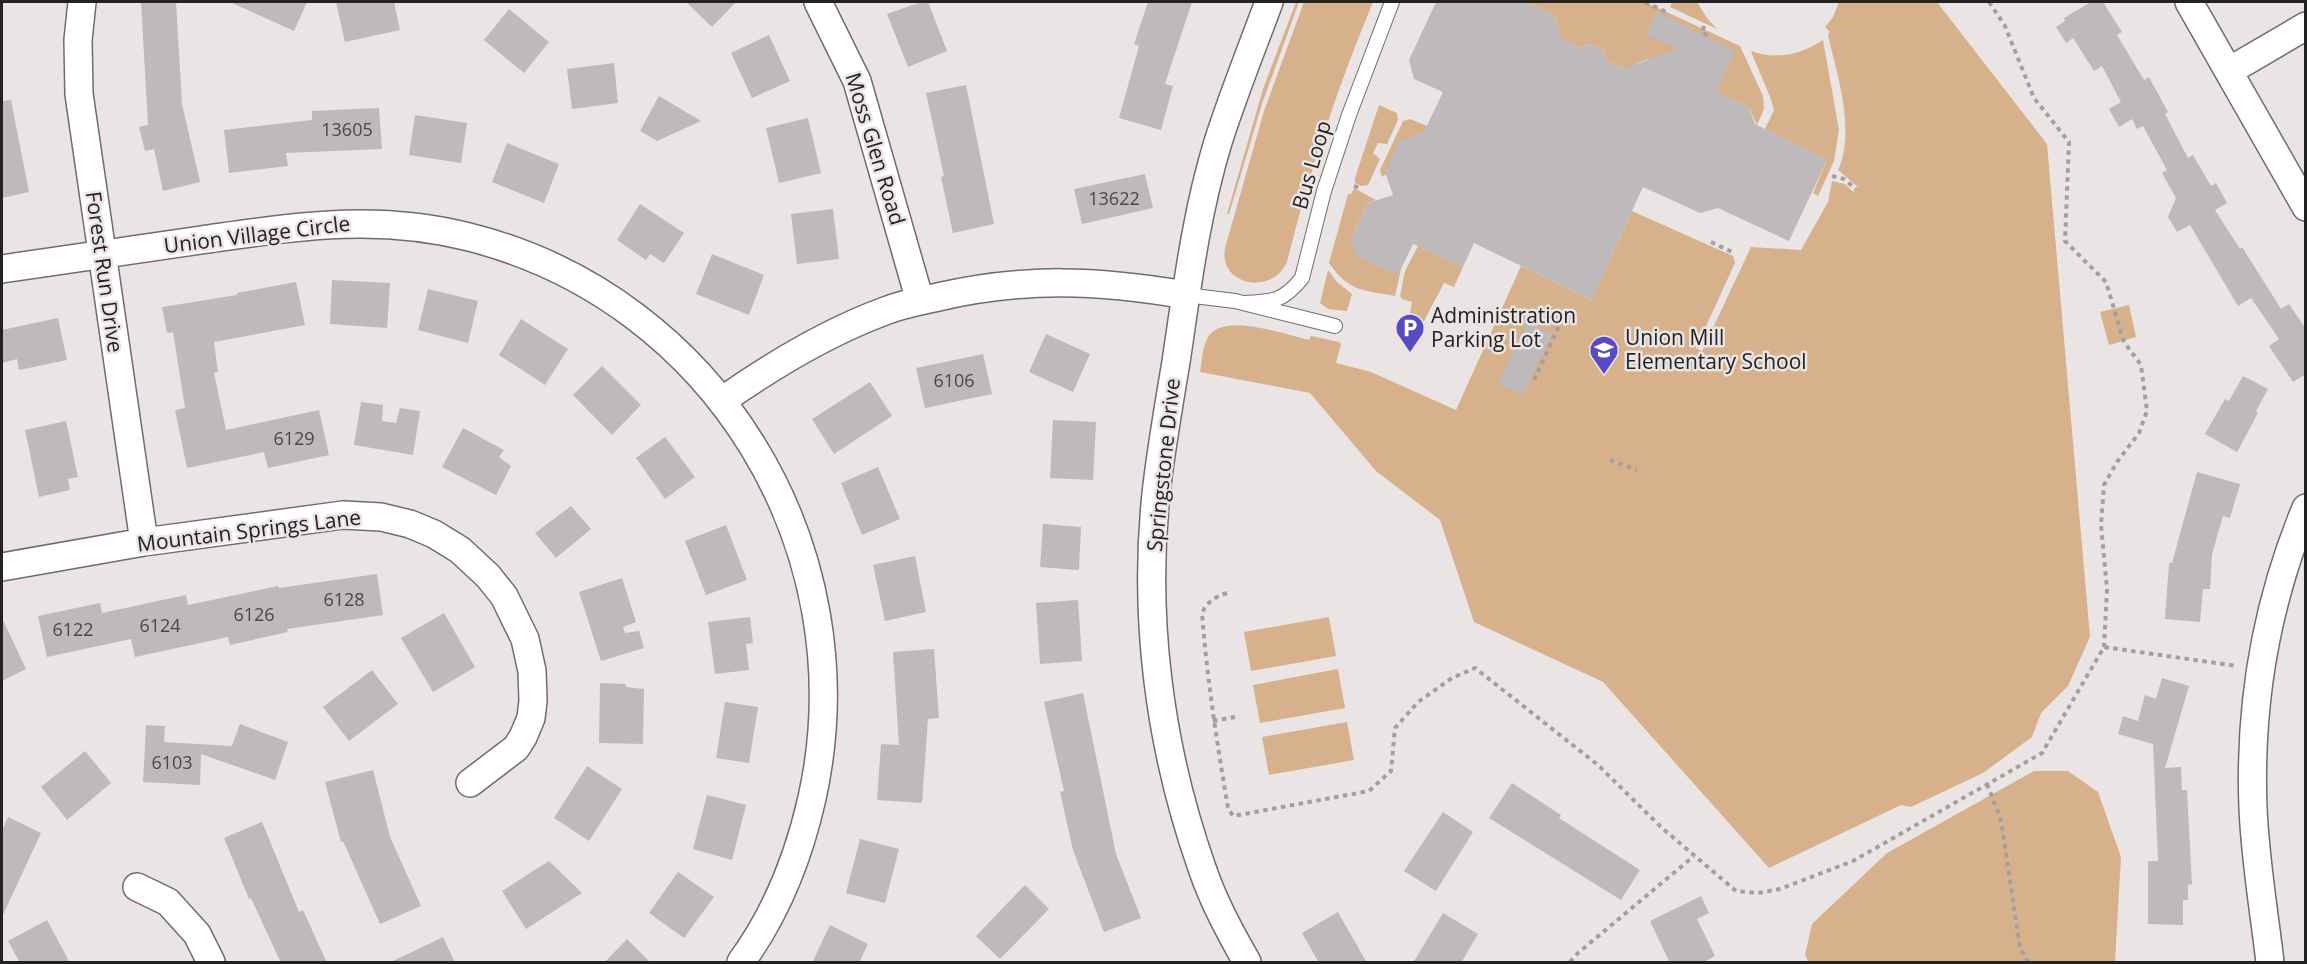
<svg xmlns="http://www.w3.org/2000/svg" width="2307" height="964" viewBox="0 0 2307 964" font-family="'Open Sans',sans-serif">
<rect width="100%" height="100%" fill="#eae5e4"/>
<path fill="#d7b18c" d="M1296,2H1299L1262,104L1229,214H1227L1263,89Z
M1304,2H1373C1338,86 1309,173 1287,262C1272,296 1218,285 1225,248L1264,111Z
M1524,2H1645L1740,46L1763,96L1764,109L1757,125L1749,108L1648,59L1631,66L1628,71L1606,61L1604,51L1588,44L1580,48L1558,38L1560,33L1554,15Z
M1672,2H1697L1707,18L1717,29L1670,7Z
M1839,2H1937L2047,144L2090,637L2068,686L2041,713L2032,737L1983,773L1911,807L1901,805L1769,868L1603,682L1474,622L1440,520L1376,471L1310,393L1200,372C1202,362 1202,349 1207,339C1221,310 1285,335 1309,340L1311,336L1339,342L1341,344L1336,363L1371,372L1456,410L1521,266L1591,300L1632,211L1733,256L1735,263L1696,348L1702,351L1751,247L1801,250L1828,202L1832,181L1845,184L1853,192L1858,187L1838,170C1856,132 1837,74 1828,35L1830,32L1825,27L1833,17Z
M1823,40L1839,130L1834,161L1818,196L1813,193L1827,160L1765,129L1774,110C1769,90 1758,71 1751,51C1776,60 1800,55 1823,40Z
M1379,105L1397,113L1398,120L1387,144L1378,143L1373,153L1380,159L1368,185L1361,186L1355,183V178Z
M1410,119L1427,126L1434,142L1382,177L1380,170L1403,121Z
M1354,188L1376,200L1368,203L1351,239L1357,256L1393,273L1401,269L1395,296C1363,290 1349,292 1329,263L1348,194H1351Z
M1418,246L1463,267L1454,287L1444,283L1424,321L1413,327L1408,324L1412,302L1402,299L1400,296L1405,271Z
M1328,270L1337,282L1352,294L1347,311L1328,309L1320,303Z
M2129,305L2136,337L2109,345L2100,312Z
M1329,617L1336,656L1251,671L1244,632Z
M1338,669L1345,708L1260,723L1253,685Z
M1347,722L1354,760L1269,775L1262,737Z
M2034,771H2068L2098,792L2121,857L2115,962H1808L1805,955L1812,924L1887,853Z"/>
<path fill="#beb9ba" d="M141,2H176L182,104L200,182L163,191L154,149L145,151L139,127L148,125Z
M230,2H307L294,31Z
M336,2H394L400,30L345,42Z
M686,2H736L712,27Z
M921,2H928L947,51L908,67L887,14Z
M1148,2H1192L1165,84L1173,86L1161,130L1119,118L1139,46L1134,44Z
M1436,2H1524L1554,15L1562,40L1580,48L1588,44L1604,51L1606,61L1623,69L1677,49L1646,34L1657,12L1735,51L1716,92L1749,108L1755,124L1827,160L1789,241L1718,208L1700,213L1643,187L1591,300L1474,243L1463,267L1413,244L1401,269L1393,273L1356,256L1351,239L1368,203L1393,195L1385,172L1399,141L1424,132L1443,92L1414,79L1409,60Z
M2091,2H2103L2122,32L2117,35L2144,80L2149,77L2168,112L2165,114L2188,158L2193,155L2211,186L2216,183L2227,203L2215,210L2240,249L2242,247L2281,309L2289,304L2306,329V374L2293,382L2269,346L2279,339L2251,298L2238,306L2190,225L2177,232L2168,217L2176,198L2162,173L2167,170L2143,126L2137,129L2132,119L2119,127L2109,109L2121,102L2102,66L2094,71L2073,38L2066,43L2056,27L2065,21L2064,18Z
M509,9L549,42L524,73L484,40Z
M769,35L790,81L752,98L731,53Z
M614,63L618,103L572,109L567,69Z
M966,85L994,224L953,233L941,177L944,176L926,93Z
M659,96L701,121L657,141L640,131Z
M11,100L29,192L2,198V101Z
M379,108L382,149L286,153L288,166L229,173L224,130L312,120V111Z
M415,115L467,123L461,163L409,155Z
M808,118L821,173L779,183L766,128Z
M507,143L559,164L544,203L492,182Z
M1145,174L1153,208L1082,224L1074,189Z
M640,204L684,233L664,263L650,254L646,260L617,240Z
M833,209L839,259L797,264L791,214Z
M712,254L764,275L749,315L696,294Z
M332,280L390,283L387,328L330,324Z
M296,282L305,325L214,342L218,372L214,373L226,430L319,410L329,455L268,468L264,452L187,468L175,410L185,408L173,332L167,333L162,307L237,295V293Z
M428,289L478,301L468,343L418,330Z
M58,318L67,360L19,370L17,359L2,363V330Z
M521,319L568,349L545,385L499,355Z
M1527,323L1552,334L1523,395L1498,384Z
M1046,334L1090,354L1073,392L1029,372Z
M983,354L992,394L925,408L916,368Z
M602,366L641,405L612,435L573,395Z
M2243,376L2268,389L2256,411L2258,413L2237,452L2205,434L2225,399L2229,401Z
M870,382L892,416L834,454L812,419Z
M361,402L383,405L382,421L396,423L400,408L420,411L413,455L354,445Z
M1053,420L1096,422L1093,480L1050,478Z
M66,421L78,477L68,479L70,490L39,497L25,430Z
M463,428L504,450L499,457L511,466L496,495L442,467Z
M665,437L695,477L665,499L636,458Z
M878,467L900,519L862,535L841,483Z
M2197,472L2240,484L2230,518L2223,516L2212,554L2210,589H2203L2200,622L2165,619L2169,563H2172Z
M571,506L591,529L556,558L535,533Z
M1043,524L1081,527L1079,570L1040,567Z
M726,525L747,580L706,595L685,541Z
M915,556L926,612L885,621L873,565Z
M377,574L383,615L287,629L288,632L230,645L228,637L135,657L131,639L47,657L38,616L100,603L102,613L186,595L188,605L278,586L279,588Z
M622,578L636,622L623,627L625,633L639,631L644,648L601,661L579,592Z
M1078,600L1082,661L1040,664L1036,603Z
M444,613L475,667L433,692L401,638Z
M750,617L753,643L746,644L749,670L715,674L708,622Z
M2,618L26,669L2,681Z
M934,649L939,718L928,719L922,803L877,800L881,744L899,745L893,652Z
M372,670L398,704L349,741L323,707Z
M2162,678L2189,686L2165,768L2181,767L2182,790H2187L2192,885L2188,884V900H2183V925L2148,924V861H2158L2153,744L2118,734L2123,716L2138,721L2145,695L2156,699Z
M600,683L626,684V687L644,689L643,744L599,743Z
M1083,693L1116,854L1141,918L1104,932L1073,850L1060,792L1064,791L1044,702Z
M725,702L758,707L749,763L716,758Z
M240,724L288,742L275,780L201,754L200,785L143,782L146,725L165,726L164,742L232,746Z
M85,751L111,783L67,820L41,787Z
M587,766L622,789L589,841L554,818Z
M373,770L390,837L421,906L380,924L343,841L341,842L325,782Z
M1512,783L1561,815L1559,818L1640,870L1621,900L1489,818Z
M707,795L746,805L732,860L693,849Z
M1443,812L1473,832L1436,891L1404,871Z
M8,817L41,833L2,917V831Z
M262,822L299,912L303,910L327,963H281L251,898L249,899L224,838Z
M860,839L899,849L885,903L846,893Z
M549,861L582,893L526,929L502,891Z
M678,872L714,897L684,938L649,913Z
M1025,885L1049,909L1000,959L976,936Z
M1701,896L1709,913L1697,919L1715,956L1702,963H1670L1650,921Z
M1338,912L1367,963H1319L1302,933Z
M1443,913L1478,934L1461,963H1413Z
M47,920L70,963H20L8,941Z
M830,925L868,944L859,963H812Z
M443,937L455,963H389Z
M627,939L651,963H604Z"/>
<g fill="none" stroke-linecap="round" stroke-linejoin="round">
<g stroke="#716c6b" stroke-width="16">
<path id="service" d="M1186,295L1235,301L1335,326
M1243,303C1272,302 1283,302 1302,278L1324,191L1349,115L1392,2"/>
</g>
<g stroke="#716c6b" stroke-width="30">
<path id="minor" d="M82,2L78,40L79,94L144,542
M818,2L857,81L920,301
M2189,2L2306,207
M2229,71L2306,26
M2,269C68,259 134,250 201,240C295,227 374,213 469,237C716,299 867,550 812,798C799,856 776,914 741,962
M723,400C773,365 828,332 885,311C902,304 920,301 938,297C1025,277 1098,280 1186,295
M2,567L144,542L343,515L381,517L410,524L434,534L460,550L488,576L504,596L525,639L532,671L533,701L531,718L523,737L516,748L470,783
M137,887L168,902L197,934L211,962
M1247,962C1230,932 1213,901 1202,868C1159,746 1142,614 1157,485C1162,444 1169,403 1176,362C1187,288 1196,214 1218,142C1233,95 1252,48 1269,2
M2270,962C2264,911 2255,859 2253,808C2249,704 2266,604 2306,508"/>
</g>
<path stroke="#a39f9e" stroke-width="4" stroke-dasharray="4.5 4.5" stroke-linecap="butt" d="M1645,2L1666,12L1665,16
M1989,2L2005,26L2034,98L2069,142L2065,241L2106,282L2124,342L2141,365L2147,411L2139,433L2117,462L2104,485L2101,525L2107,589L2104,647
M1704,26L1702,33L1710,36L1709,38
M1832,176L1844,179L1856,189
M1354,186L1360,188
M1711,242L1732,252
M1534,380L1567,308
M1610,460L1637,470
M1227,593C1215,597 1207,602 1202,613C1207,679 1217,743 1228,808L1233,816L1369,791L1391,771L1395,728L1418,702L1452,678L1475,668L1598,765L1662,828L1736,891L1758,893L1780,889L1853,861L2042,753L2104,647L2237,666
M1213,721L1235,717
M1987,784L2001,820L2020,948L2028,962
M1570,962L1578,953L1694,856"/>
<use href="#service" stroke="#fff" stroke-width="14"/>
<use href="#minor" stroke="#fff" stroke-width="27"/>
</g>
<defs>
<g id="parking-pin" transform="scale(1.5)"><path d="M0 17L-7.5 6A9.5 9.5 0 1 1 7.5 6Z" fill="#564bc3" stroke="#eae5e4"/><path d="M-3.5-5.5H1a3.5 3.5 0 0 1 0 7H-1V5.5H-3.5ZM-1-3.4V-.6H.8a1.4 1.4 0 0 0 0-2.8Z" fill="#fff"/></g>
<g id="school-pin" transform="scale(1.5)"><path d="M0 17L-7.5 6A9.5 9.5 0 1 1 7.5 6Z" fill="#564bc3" stroke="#eae5e4"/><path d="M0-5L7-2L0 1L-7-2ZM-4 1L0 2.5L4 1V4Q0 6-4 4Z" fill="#fff"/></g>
</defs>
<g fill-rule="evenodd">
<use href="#parking-pin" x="1410" y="328"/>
<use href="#school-pin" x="1604" y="350"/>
</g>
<g text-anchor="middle" stroke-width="5" stroke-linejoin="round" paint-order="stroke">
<g font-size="18" fill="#4a4747">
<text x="347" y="136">13605</text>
<text x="1114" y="205">13622</text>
<text x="954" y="387">6106</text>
<text x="294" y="445">6129</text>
<text x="344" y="606">6128</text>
<text x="254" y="621">6126</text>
<text x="160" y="632">6124</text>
<text x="73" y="636">6122</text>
<text x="172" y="769">6103</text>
</g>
<g font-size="21" fill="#232121" stroke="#eae5e4">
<text transform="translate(875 149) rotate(73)" y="7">Moss Glen Road</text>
<text transform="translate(1312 165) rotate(-74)" y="7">Bus Loop</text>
<text transform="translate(257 235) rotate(-7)" y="7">Union Village Circle</text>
<text transform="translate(104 272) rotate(82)" y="7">Forest Run Drive</text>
<text transform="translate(1164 465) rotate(-84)" y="7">Springstone Drive</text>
<text transform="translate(249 531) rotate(-7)" y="7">Mountain Springs Lane</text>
</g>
<g font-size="21" fill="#232121" stroke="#eae5e4" text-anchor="start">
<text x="1431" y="323">Administration<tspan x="1431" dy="24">Parking Lot</tspan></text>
<text x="1625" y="345">Union Mill<tspan x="1625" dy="24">Elementary School</tspan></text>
</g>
</g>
<rect width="2307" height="964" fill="none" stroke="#232121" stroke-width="6"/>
</svg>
